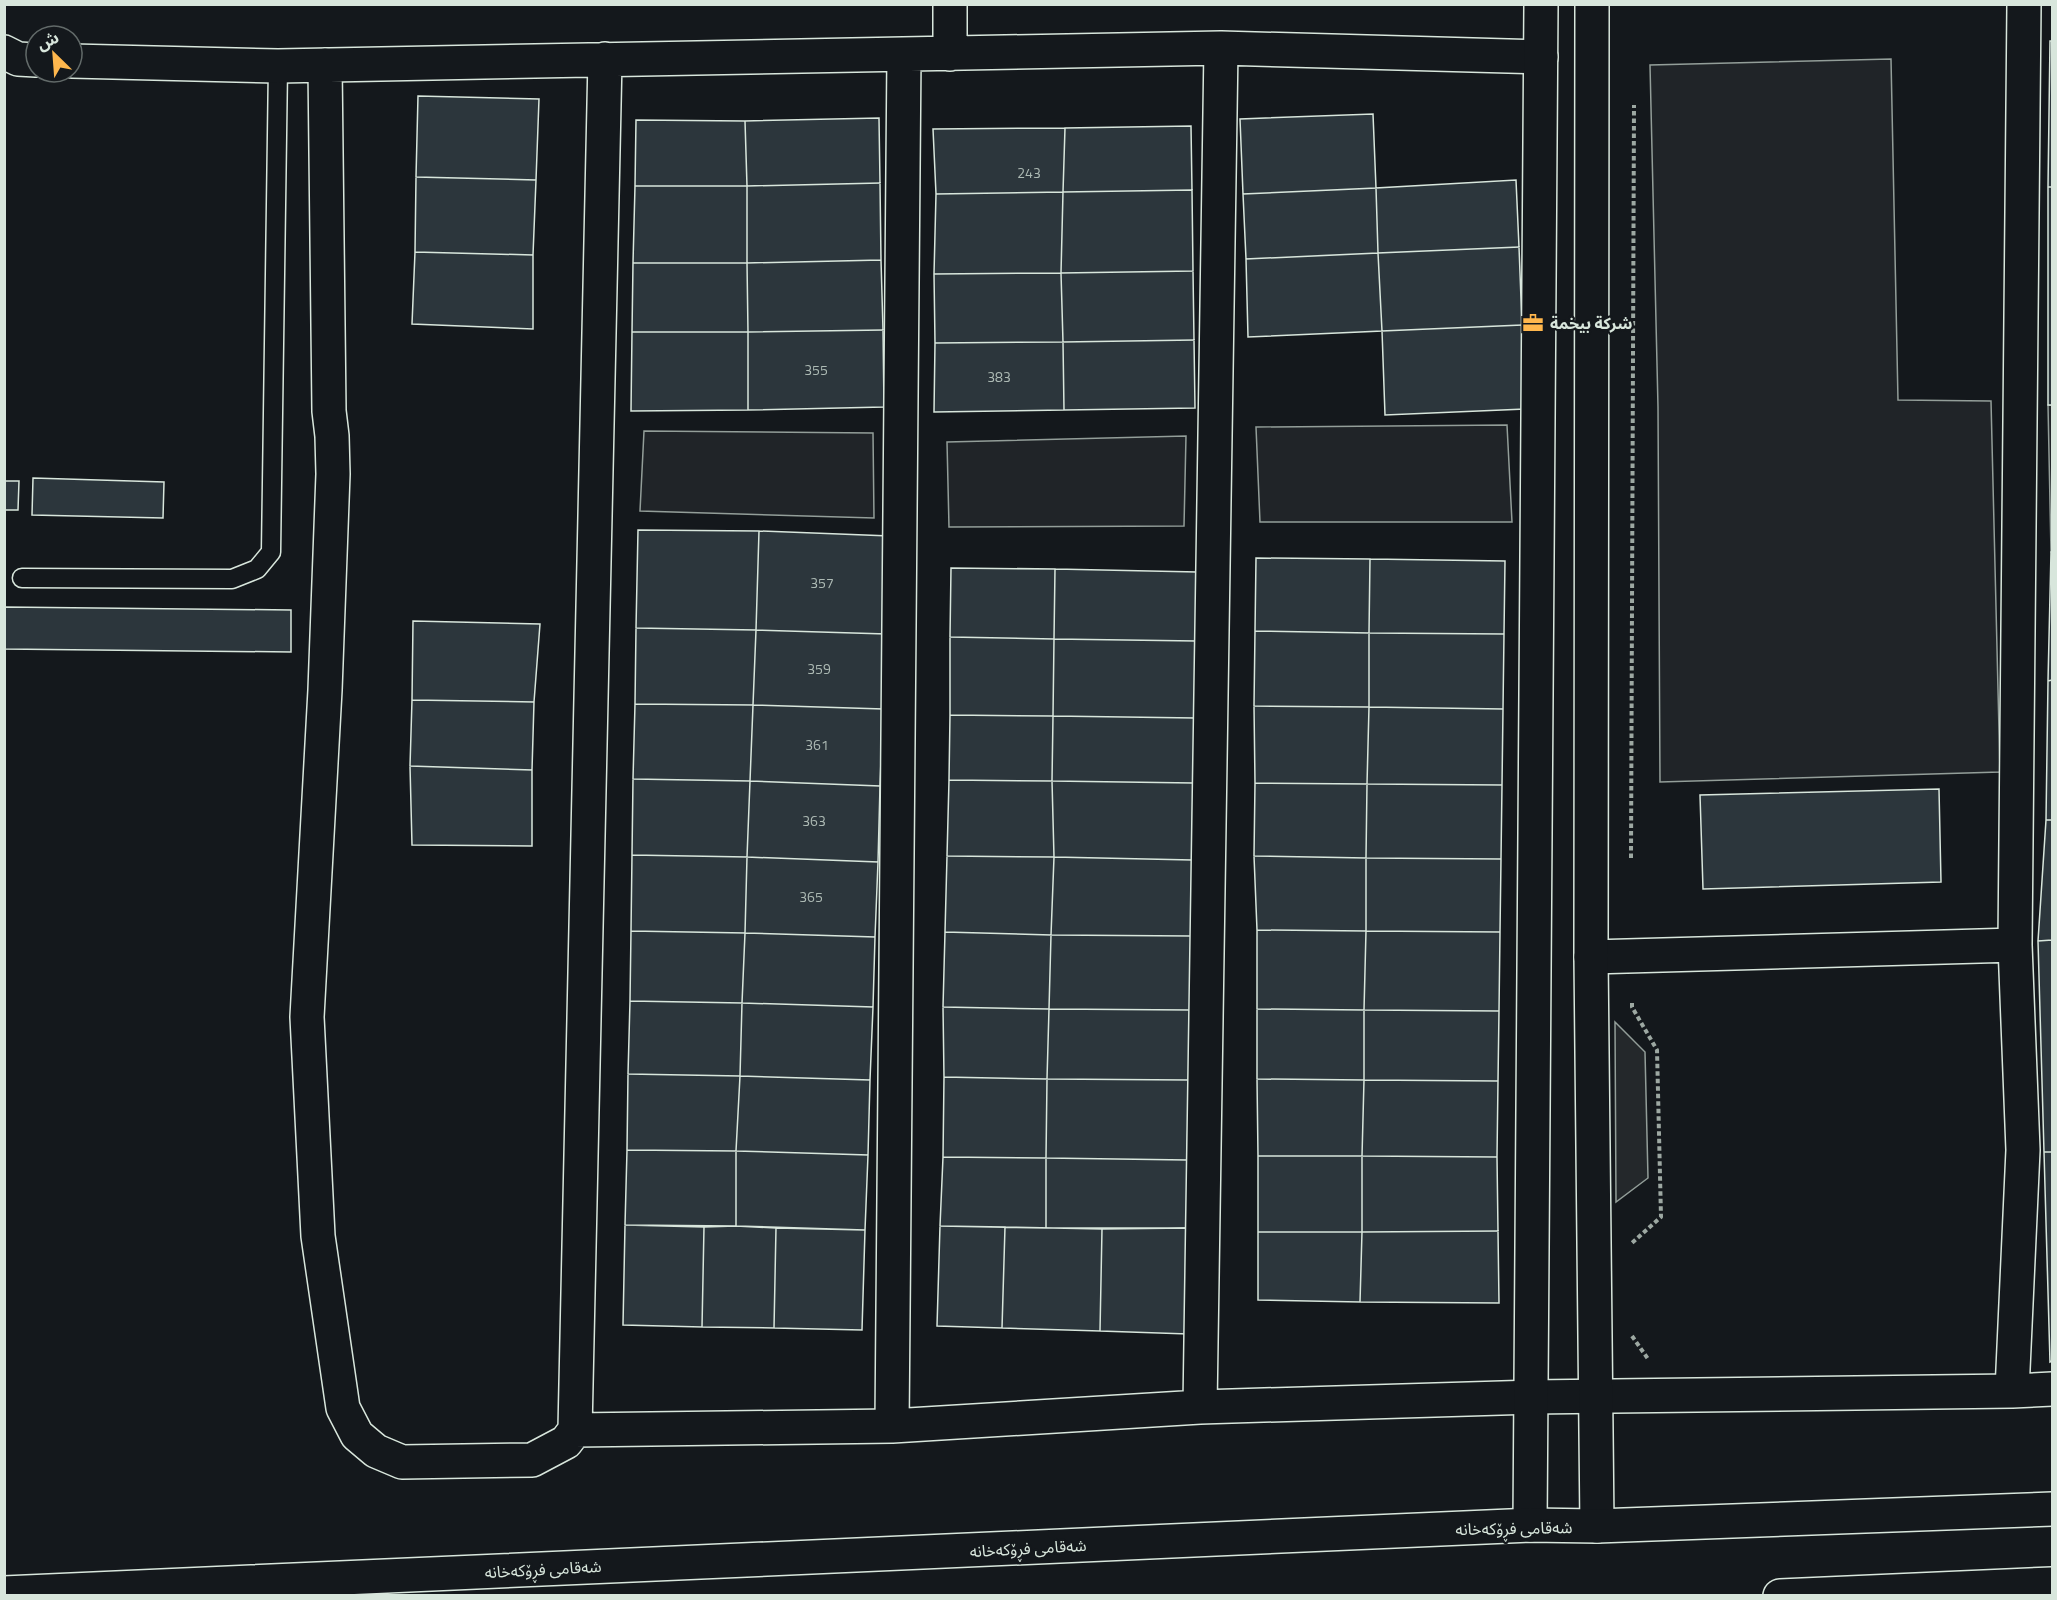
<svg xmlns="http://www.w3.org/2000/svg" width="2057" height="1600" viewBox="0 0 2057 1600" font-family="'Titillium Web','Noto Sans Arabic',sans-serif">
<rect width="100%" height="100%" fill="#14181c"/>
<path fill="#202428" stroke="#939e99" stroke-width="1.5" d="M1891,59L1898,400L1991,401L2000,772L1660,782L1658,407L1650,65Z
M2048,405H2052V552H2051Z
M1507,425L1512,522H1260L1256,427Z
M644,431L873,433L874,518L640,511Z
M1186,436L1184,526L949,527L947,442Z"/>
<path fill="#24282b" stroke="#939e99" stroke-width="1.5" d="M1615,1022L1645,1052L1648,1178L1616,1202Z"/>
<path fill="#2c363c" stroke="#d8e6dc" stroke-width="1.5" d="M2050,41H2052V187H2048Z
M418,96L539,99L536,180L416,177Z
M1373,114L1376,188L1243,194L1240,119Z
M879,118L880,183L747,186L745,121Z
M636,120L745,121L747,186H635Z
M1191,126L1192,190L1063,192L1065,128Z
M1065,128L1063,192L936,194L933,129Z
M416,177L536,180L533,255L415,252Z
M1516,180L1519,247L1378,253L1376,188Z
M880,183L881,260L747,263V186Z
M635,186H747V263H633Z
M2048,187H2052V405H2048Z
M1376,188L1378,253L1246,259L1243,194Z
M1192,190L1193,271L1061,273L1063,192Z
M1063,192L1061,273L934,274L936,194Z
M1519,247L1522,325L1382,331L1378,253Z
M415,252L533,255V329L412,324Z
M1378,253L1382,331L1248,337L1246,259Z
M881,260L883,330L748,332L747,263Z
M633,263H747L748,332H632Z
M1193,271L1194,340L1063,342L1061,273Z
M1061,273L1063,342L935,343L934,274Z
M1522,325L1525,409L1385,415L1382,331Z
M883,330L884,407L748,410V332Z
M632,332H748V410L631,411Z
M1194,340L1195,408L1064,410L1063,342Z
M1063,342L1064,410L934,412L935,343Z
M33,478L164,482L163,518L32,515Z
M4,481H19L18,510H4Z
M638,530L759,531L756,630L636,628Z
M759,531L890,536L886,634L756,630Z
M2051,552H2052V680L2048,681Z
M1256,558L1370,559L1369,633L1255,631Z
M1370,559L1505,561L1504,634L1369,633Z
M951,568L1055,569L1054,639L950,637Z
M1055,569L1197,572L1196,641L1054,639Z
M4,607L291,610V652L4,649Z
M413,621L540,624L534,702L412,700Z
M636,628L756,630L753,705L635,704Z
M756,630L886,634L883,709L753,705Z
M1255,631L1369,633V707L1254,706Z
M1369,633L1504,634L1503,709L1369,707Z
M950,637L1054,639L1053,716L950,715Z
M1054,639L1196,641L1195,718L1053,716Z
M2052,680V820H2046L2048,681Z
M412,700L534,702L532,770L410,766Z
M635,704L753,705L750,781L633,779Z
M753,705L883,709L880,786L750,781Z
M1254,706L1369,707L1367,784L1255,783Z
M1369,707L1503,709L1502,785L1367,784Z
M950,715L1053,716L1052,781L949,780Z
M1053,716L1195,718L1193,783L1052,781Z
M410,766L532,770V846L412,845Z
M633,779L750,781L747,857L632,855Z
M949,780L1052,781L1054,857L947,856Z
M750,781L880,786L878,862L747,857Z
M1052,781L1193,783L1192,860L1054,857Z
M1255,783L1367,784L1366,858L1254,856Z
M1367,784L1502,785L1501,859L1366,858Z
M1939,789L1941,882L1703,889L1700,795Z
M2046,820H2052V940L2038,941Z
M632,855L747,857L745,933L631,931Z
M947,856L1054,857L1051,935L945,932Z
M1254,856L1366,858V931L1257,930Z
M747,857L878,862L875,937L745,933Z
M1054,857L1192,860L1191,936L1051,935Z
M1366,858L1501,859L1500,932L1366,931Z
M1257,930L1366,931L1364,1010L1257,1009Z
M631,931L745,933L742,1003L630,1001Z
M1366,931L1500,932L1499,1011L1364,1010Z
M945,932L1051,935L1049,1009L943,1007Z
M745,933L875,937L873,1007L742,1003Z
M1051,935L1191,936L1190,1010L1049,1009Z
M2052,940V1152H2044L2038,941Z
M630,1001L742,1003L740,1076L628,1074Z
M742,1003L873,1007L870,1080L740,1076Z
M943,1007L1049,1009L1047,1079L944,1077Z
M1049,1009L1190,1010L1189,1080L1047,1079Z
M1257,1009L1364,1010V1080L1257,1079Z
M1364,1010L1499,1011L1498,1081L1364,1080Z
M628,1074L740,1076L736,1151L627,1150Z
M740,1076L870,1080L868,1155L736,1151Z
M944,1077L1047,1079L1046,1158L943,1157Z
M1047,1079L1189,1080L1187,1160L1046,1158Z
M1257,1079L1364,1080L1362,1156H1258Z
M1364,1080L1498,1081L1497,1157L1362,1156Z
M627,1150L736,1151V1226L625,1225Z
M736,1151L868,1155L865,1230L736,1226Z
M2044,1152H2052V1361L2050,1362Z
M1258,1156H1362V1232H1258Z
M1362,1156L1497,1157L1498,1231L1362,1232Z
M943,1157L1046,1158V1228L940,1226Z
M1046,1158L1187,1160L1189,1228H1046Z
M625,1225L704,1227L702,1327L623,1325Z
M736,1226L776,1228L774,1328L702,1327L704,1227Z
M940,1226L1005,1227L1002,1328L937,1326Z
M1005,1227L1102,1229L1100,1331L1002,1328Z
M776,1228L865,1230L862,1330L774,1328Z
M1189,1228L1188,1334L1100,1331L1102,1229Z
M1498,1231L1499,1303L1360,1302L1362,1232Z
M1258,1232H1362L1360,1302L1258,1300Z"/>
<g fill="none" stroke-linecap="round" stroke-linejoin="round">
<g stroke="#d8e6dc" stroke-width="21">
<path id="service" d="M22,578L232,579L257,569L271,552L278,66"/>
</g>
<g stroke="#d8e6dc" stroke-width="36">
<path id="minor" d="M4,52L18,59L36,60
M950,54V4
M72,61L278,66L1221,48L1541,57
M325,65L329,411L332,436L333,474L325,690L307,1017L318,1236L343,1408L357,1435L376,1451L402,1462L532,1460L566,1442L575,1430L605,59
M1591,957L2015,945
M2012,1391L2023,1150L2015,945L2024,4
M1200,1407L1221,48
M892,1426L904,54
M575,1430L892,1426L1200,1407L1531,1397L2012,1391L2052,1389"/>
</g>
<g stroke="#d8e6dc" stroke-width="36">
<path id="tertiary" d="M1592,4L1591,957L1597,1526
M1530,1525L1541,4"/>
</g>
<g stroke="#d8e6dc" stroke-width="36">
<path id="secondary" d="M4,1593L1530,1525L1597,1526L2052,1509
M1780,1596L2052,1584"/>
</g>
<path stroke="#9da8a2" stroke-width="4" stroke-dasharray="4.5 3" stroke-linecap="butt" d="M1631,858L1634,105
M1632,1003V1007L1657,1050L1661,1217L1632,1243
M1632,1336L1648,1359"/>
<use href="#service" stroke="#14181c" stroke-width="18"/>
<use href="#minor" stroke="#14181c" stroke-width="33"/>
<use href="#tertiary" stroke="#14181c" stroke-width="33"/>
<use href="#secondary" stroke="#14181c" stroke-width="33"/>
</g>
<defs>
<g id="office-bare" transform="scale(1.62)"><path d="M-6-3h4V-5.5h4V-3h4V5H-6ZM-1-4.5V-3h2v-1.5ZM-6 0V1H6V0Z" fill="#ffb74d" stroke="#14181c" stroke-width="2.5" paint-order="stroke"/></g>
</defs>
<g fill-rule="evenodd">
<use href="#office-bare" x="1533" y="323"/>
</g>
<g text-anchor="middle" stroke-width="4.5" stroke-linejoin="round" paint-order="stroke">
<g font-size="14" fill="#adbab4">
<text x="1029" y="178">243</text>
<text x="816" y="375">355</text>
<text x="999" y="382">383</text>
<text x="822" y="588">357</text>
<text x="819" y="674">359</text>
<text x="817" y="750">361</text>
<text x="814" y="826">363</text>
<text x="811" y="902">365</text>
</g>
<g font-size="16" font-weight="bold" fill="#d8e6dc" stroke="#14181c" text-anchor="start">
<text x="1550" y="329">شركة بيخمة</text>
</g>
<g font-size="16" fill="#d8e6dc" stroke="#14181c">
<text transform="translate(1514 1528) rotate(-1)" y="6">شەقامی فڕۆکەخانە</text>
<text transform="translate(1028 1548) rotate(-3)" y="6">شەقامی فڕۆکەخانە</text>
<text transform="translate(543 1569) rotate(-3)" y="6">شەقامی فڕۆکەخانە</text>
</g>
</g>
<rect width="2057" height="1600" fill="none" stroke="#d8e6dc" stroke-width="12"/>
<g transform="translate(54 54) rotate(335)"><circle r="28" fill="#14181c" stroke="#626a69" stroke-width="1.5"/>
<path d="M0-4.5L10 22L0 15L-10 22Z" fill="#ffb74d"/>
<text y="-9" font-size="16" font-weight="bold" text-anchor="middle" fill="#d8e6dc">ش</text>
</g>
</svg>
